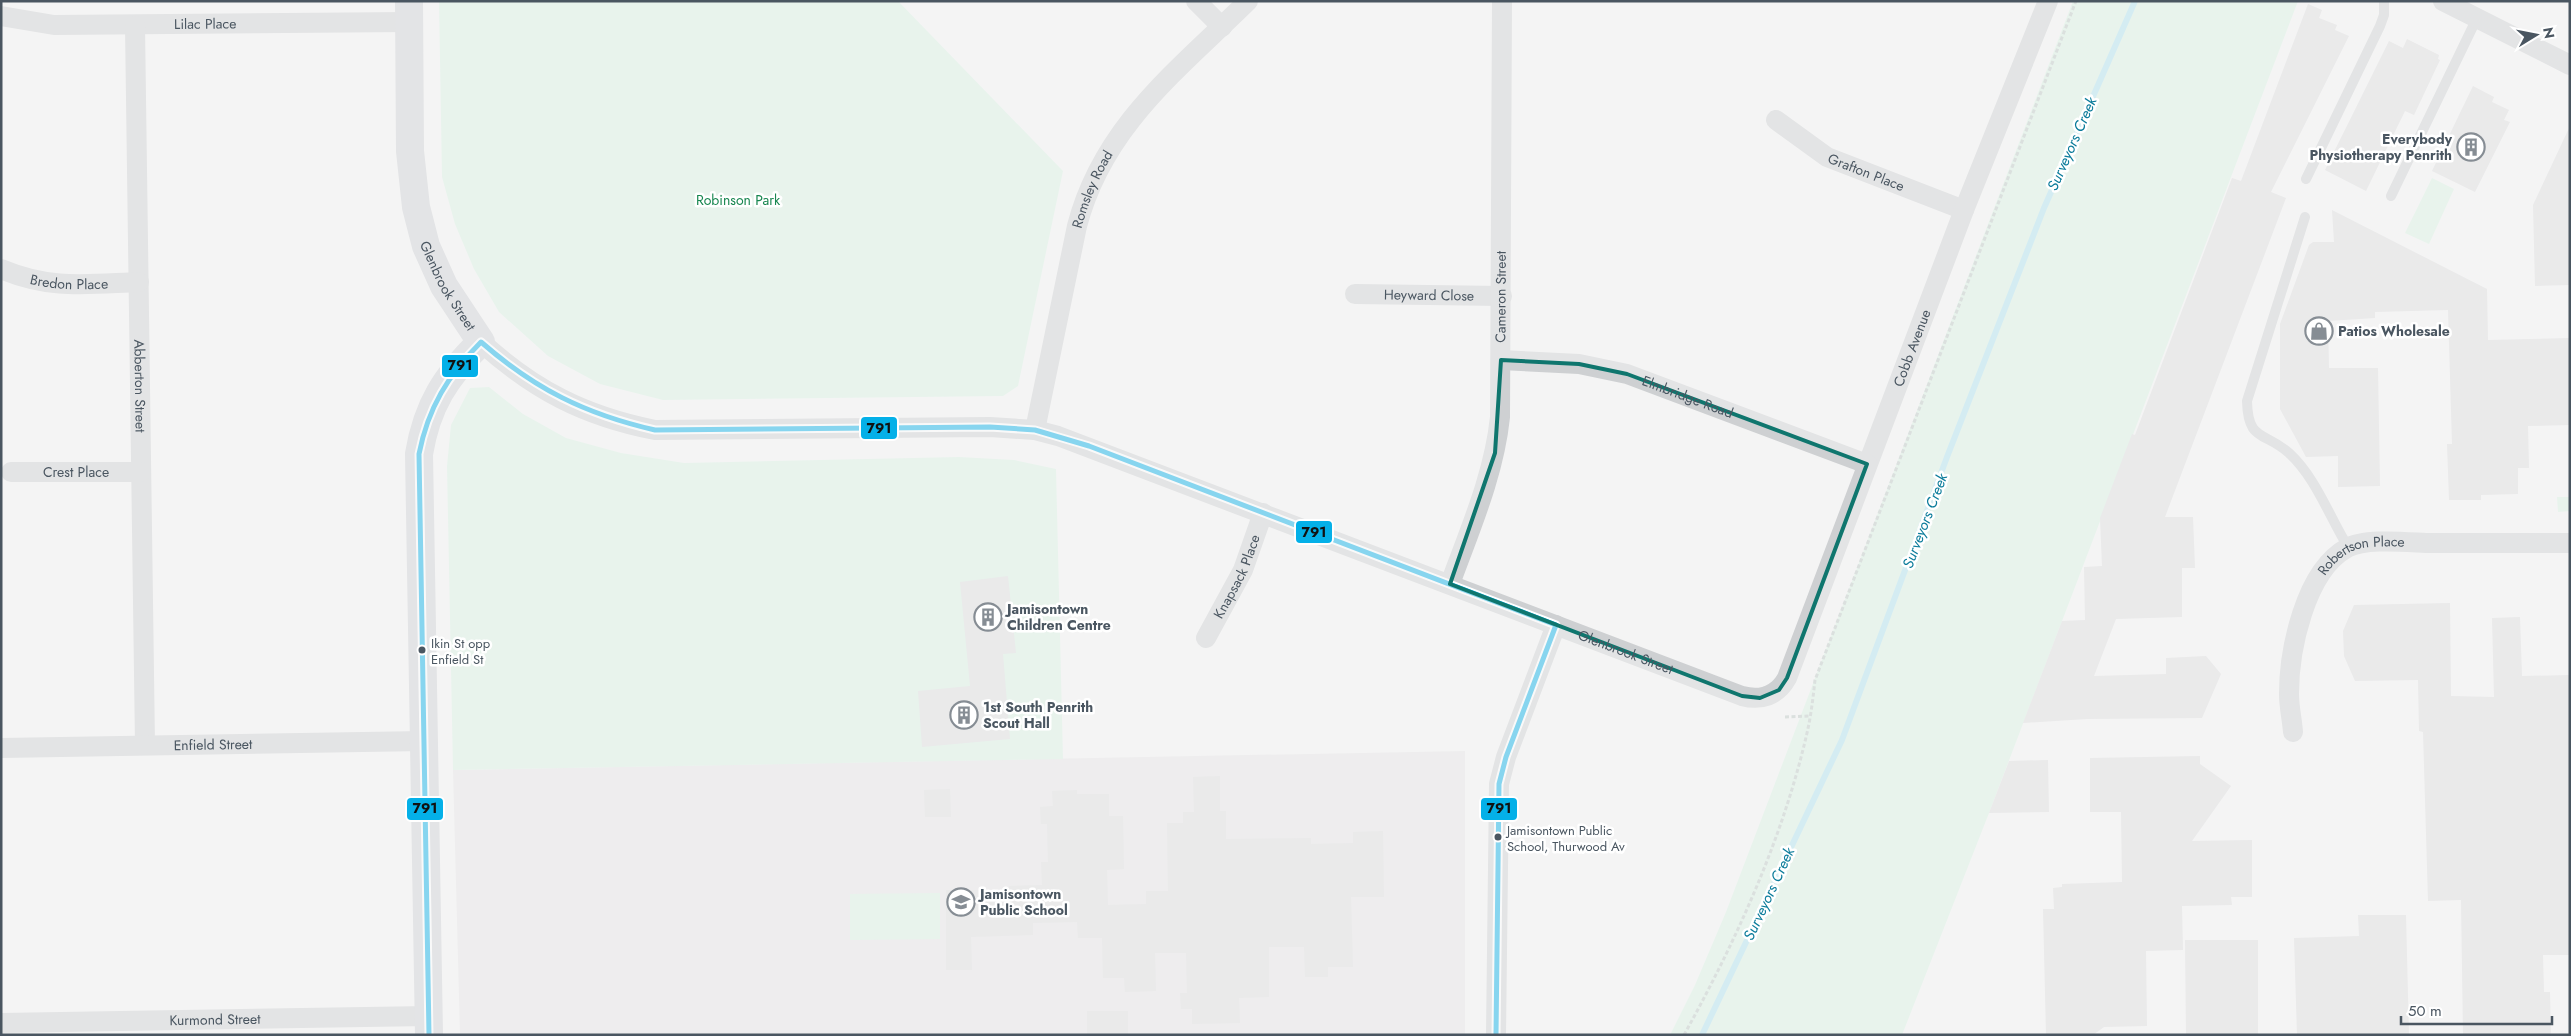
<svg xmlns="http://www.w3.org/2000/svg" width="2571" height="1036" viewBox="0 0 2571 1036" font-family="Jost,sans-serif">
<rect width="100%" height="100%" fill="#f4f4f4"/>
<path fill="#e6e5e6" d="M1465,751V1035H460L453,770Z"/>
<path fill="#d9f2e3" d="M439,1H898L1063,171L1018,386L1003,396L663,400L600,384L548,356L499,312L474,269L455,224L442,177Z
M2073,1H2298L1989,813L1902,1035H1670L1695,985L1726,912Z
M2432,178L2454,189L2429,244L2405,233Z
M489,387L523,414L566,438L621,453L684,463L959,457L1014,460L1056,469L1063,759L453,770L447,466L451,425L470,388Z
M2557,497H2570V511L2558,512Z
M940,893V939L850,940V894Z"/>
<g fill="none" stroke-linecap="round" stroke-linejoin="round">
<path stroke="#aee2f0" stroke-width="6" d="M1702,1035L1842,740L1947,457L2044,208L2135,1"/>
</g>
<path fill="#ddddde" d="M2308,4L2322,10L2319,18L2337,25L2335,30L2349,36L2271,192L2286,198L2165,517H2193L2195,568H2182V617L2116,619L2094,676L2166,674V658L2206,656L2221,674L2202,718L2087,719L2023,723L2062,621L2085,620L2084,567L2102,566L2100,518L2132,434L2135,435L2232,178L2241,181Z
M2407,39L2439,55L2438,59L2440,60L2414,115L2405,111L2366,191L2325,170L2389,41L2403,48Z
M2473,86L2494,97L2492,102L2509,110L2504,120L2510,122L2475,192L2432,171Z
M2570,126V285L2535,286L2533,205Z
M2332,210L2487,289L2488,340L2570,338V425L2528,426L2529,468H2518V494L2481,495V500H2449L2447,444H2452L2448,310L2375,312V318L2328,321L2329,368H2378L2380,486L2338,487V456L2306,457L2280,409V324L2309,245L2313,242H2334Z
M1008,576L1016,653L1003,654L1010,739L922,747L918,691L970,686L960,582Z
M2450,603L2451,696L2494,697L2492,618L2520,617L2522,676L2570,675V955H2543L2544,992H2550L2551,1035H2463L2461,900L2428,901L2423,732L2419,731L2418,680L2355,681L2344,656L2343,631L2354,605Z
M2200,756V764L2231,786L2192,841L2252,840V897H2231L2232,905L2182,906L2183,950L2146,951L2147,1026L2104,1027L2093,1035H2046L2043,909H2054L2053,888L2062,887V884L2122,882L2121,812H2090V758Z
M2048,760L2049,812L1989,813L2009,761Z
M1220,776V811H1226V839L1311,838V844L1353,843V832L1383,831L1384,897H1351L1353,967H1328V977H1305L1304,947H1269V997L1239,998L1240,1023L1192,1024V1009H1181L1180,993H1187L1186,953H1155L1156,991L1125,992L1124,978H1103L1102,938H1078L1077,922L1033,923V935L971,937L972,970H946V890H1009V886L1042,885L1041,862H1048L1047,824H1041L1040,807L1053,806L1052,791L1077,790V794H1109V816H1123L1124,869L1107,870L1108,905L1146,904V891H1168L1167,823H1183V812H1194L1193,777Z
M950,789L951,817H925L924,790Z
M2358,915H2406L2409,1035H2297L2294,938L2359,936Z
M2185,940H2258V1035H2186Z
M1087,1011H1128V1035H1087Z"/>
<g fill="none" stroke-linecap="round" stroke-linejoin="round">
<path stroke="#bcc7c4" stroke-width="3" stroke-dasharray="4 2.5" stroke-linecap="butt" d="M1785,717L1810,716
M1684,1035C1736,941 1783,838 1807,733C1811,716 1813,698 1815,680L2076,1"/>
<path stroke="#ced0d2" stroke-width="10" d="M2306,179L2380,26L2384,15V1
M2391,196L2477,18
M2305,217L2247,401C2248,442 2264,431 2289,453C2316,478 2329,516 2348,547"/>
<g stroke="#ced0d2" stroke-width="20">
<path d="M1196,1L1222,27"/>
<path d="M2443,1L2570,65"/>
<path id="s1" d="M1,16L54,25L409,22"/>
<path id="s2" d="M135,26L145,745"/>
<path id="s3" d="M1776,120L1827,157L1964,210"/>
<path id="s4" d="M1,269C51,290 87,284 139,282"/>
<path id="s5" d="M1355,294L1502,296"/>
<path id="s6" d="M481,342C534,390 584,416 655,430L990,427L1035,430L1058,436L1742,696C1761,701 1777,696 1787,678L1964,210L2048,1"/>
<path id="s7" d="M1501,360L1579,364L1627,374L1867,464"/>
<path id="s8" d="M1035,430L1077,226C1103,126 1178,70 1248,1"/>
<path id="s9" d="M11,472H141"/>
<path id="s10" d="M1450,584C1470,529 1494,475 1500,417L1502,1"/>
<path id="s11" d="M1206,638L1243,570L1263,513"/>
<path id="s12" d="M2293,732C2292,719 2289,707 2289,694C2289,650 2305,571 2347,548C2364,538 2405,542 2426,543C2474,543 2522,543 2570,543"/>
<path id="s13" d="M1,748L425,741"/>
<path id="s14" d="M1,1023L429,1016"/>
<path d="M1496,1035L1499,784L1506,757L1556,625"/>
</g>
<path stroke="#ced0d4" stroke-width="28" id="s15" d="M409,1L410,151L416,207L426,246L444,286L481,342C446,376 427,405 419,454L429,1035"/>
<g stroke="#fff" stroke-width="9">
<path id="bus-1" d="M429,1035L419,454C428,408 448,375 481,342C535,389 585,414 655,430L990,427L1035,430L1089,446L1556,625L1506,757L1499,784L1496,1035"/>
</g>
<use href="#bus-1" stroke="#04b0e8" stroke-width="5"/>
</g>
<path d="M0 0H2571V1036H0ZM1501,360L1579,364L1627,374L1867,464L1787,678L1779,690L1760,698L1742,696L1450,584L1495,453Z" fill="#f4f4f4" fill-opacity=".55" fill-rule="evenodd"/>
<path fill="none" stroke="#0f766e" stroke-width="4" stroke-linejoin="round" d="M1501,360L1579,364L1627,374L1867,464L1787,678L1779,690L1760,698L1742,696L1450,584L1495,453Z"/>
<defs>
<g id="building-ring" transform="scale(1.4375)"><circle r="9.5" fill="#fff" stroke="#868d94" stroke-width="1.5"/><path d="M-4-6H4V6H1V3H-1V6H-4ZM-2.5-4.3h1.7v1.8h-1.7ZM.8-4.3h1.7v1.8H.8ZM-2.5-1h1.7V.8h-1.7ZM.8-1h1.7V.8H.8Z" fill="#868d94"/></g>
<g id="shop-ring" transform="scale(1.4375)"><circle r="9.5" fill="#fff" stroke="#868d94" stroke-width="1.5"/><path d="M-5-2.5h2.3a2.7 3.5 0 0 1 5.4 0H5L5.5 6h-11ZM-1.5-2.5h3a1.5 2.3 0 0 0-3 0Z" fill="#868d94"/></g>
<g id="school-ring" transform="scale(1.4375)"><circle r="9.5" fill="#fff" stroke="#868d94" stroke-width="1.5"/><path d="M0-5L7-2L0 1L-7-2ZM-4 1L0 2.5L4 1V4Q0 6-4 4Z" fill="#868d94"/></g>
</defs>
<g fill-rule="evenodd">
<use href="#building-ring" x="2471" y="147"/>
<use href="#shop-ring" x="2319" y="331"/>
<use href="#building-ring" x="988" y="617"/>
<use href="#building-ring" x="964" y="715"/>
<use href="#school-ring" x="961" y="902"/>
</g>
<g fill="#4a5661" stroke="#fff" stroke-width="2">
<circle cx="422" cy="650" r="4.5"/>
<circle cx="1498" cy="837" r="4.5"/>
</g>
<g text-anchor="middle" stroke-width="5" stroke-linejoin="round" paint-order="stroke">
<g font-size="13" fill="#4a5661" stroke="#fff" text-anchor="start">
<text x="431" y="648">Ikin St opp<tspan x="431" dy="16">Enfield St</tspan></text>
<text x="1507" y="835">Jamisontown Public<tspan x="1507" dy="16">School, Thurwood Av</tspan></text>
</g>
<g font-size="14" fill="#4a5661" stroke="#fff">
<text dy="5" stroke="none"><textPath href="#s1" startOffset="205">Lilac Place</textPath></text>
<text dy="5" stroke="none"><textPath href="#s3" startOffset="105">Grafton Place</textPath></text>
<text dy="5" stroke="none"><textPath href="#s8" startOffset="248">Romsley Road</textPath></text>
<text dy="5" stroke="none"><textPath href="#s4" startOffset="70">Bredon Place</textPath></text>
<text dy="5" stroke="none"><textPath href="#s15" startOffset="292">Glenbrook Street</textPath></text>
<text dy="5" stroke="none"><textPath href="#s5" startOffset="74">Heyward Close</textPath></text>
<text dy="5" stroke="none"><textPath href="#s10" startOffset="295">Cameron Street</textPath></text>
<text dy="5" stroke="none"><textPath href="#s6" startOffset="1739">Cobb Avenue</textPath></text>
<text dy="5" stroke="none"><textPath href="#s2" startOffset="360">Abberton Street</textPath></text>
<text dy="5" stroke="none"><textPath href="#s7" startOffset="192">Elmbridge Road</textPath></text>
<text dy="5" stroke="none"><textPath href="#s9" startOffset="65">Crest Place</textPath></text>
<text dy="5" stroke="none"><textPath href="#s12" startOffset="212">Robertson Place</textPath></text>
<text dy="5" stroke="none"><textPath href="#s11" startOffset="69">Knapsack Place</textPath></text>
<text dy="5" stroke="none"><textPath href="#s6" startOffset="1209">Glenbrook Street</textPath></text>
<text dy="5" stroke="none"><textPath href="#s13" startOffset="212">Enfield Street</textPath></text>
<text dy="5" stroke="none"><textPath href="#s14" startOffset="214">Kurmond Street</textPath></text>
</g>
<g font-size="14" font-weight="bold" fill="#4a5661" stroke="#fff" text-anchor="start">
<text x="2452" y="144" text-anchor="end">Everybody<tspan x="2452" dy="16">Physiotherapy Penrith</tspan></text>
<text x="2338" y="336">Patios Wholesale</text>
<text x="1007" y="614">Jamisontown<tspan x="1007" dy="16">Children Centre</tspan></text>
<text x="983" y="712">1st South Penrith<tspan x="983" dy="16">Scout Hall</tspan></text>
<text x="980" y="899">Jamisontown<tspan x="980" dy="16">Public School</tspan></text>
</g>
<g font-size="14" fill="#17864f" stroke="#fff">
<text x="738" y="205">Robinson Park</text>
</g>
<g font-size="15" font-style="italic" fill="#0c7c9b" stroke="#fff">
<text transform="translate(2072 144) rotate(-66)" y="5">Surveyors Creek</text>
<text transform="translate(1925 521) rotate(-69)" y="5">Surveyors Creek</text>
<text transform="translate(1769 894) rotate(-65)" y="5">Surveyors Creek</text>
</g>
</g>
<g stroke="#fff" stroke-width="2">
<rect x="441" y="354" width="38" height="24" rx="5" fill="#04b0e8"/>
<rect x="860" y="416" width="38" height="24" rx="5" fill="#04b0e8"/>
<rect x="1295" y="520" width="38" height="24" rx="5" fill="#04b0e8"/>
<rect x="1480" y="797" width="38" height="24" rx="5" fill="#04b0e8"/>
<rect x="406" y="797" width="38" height="24" rx="5" fill="#04b0e8"/>
</g>
<g font-size="14" text-anchor="middle" font-weight="bold" fill="#111">
<text x="460" y="370">791</text>
<text x="879" y="433">791</text>
<text x="1314" y="537">791</text>
<text x="1499" y="813">791</text>
<text x="425" y="813">791</text>
</g>
<rect width="2571" height="1036" fill="none" stroke="#4a5661" stroke-width="5"/>
<g transform="translate(2536 35) rotate(80)" stroke="#ffffff" stroke-width="4" paint-order="stroke">
<path d="M0-4L9 19L0 12L-9 19Z" fill="#4a5661"/>
<text y="-8" font-size="14" font-weight="bold" text-anchor="middle" fill="#4a5661">N</text>
</g>
<path d="M2401 1016v8h151v-8" fill="none" stroke="#4a5661" stroke-width="2.5"/>
<text x="2408" y="1016" font-size="15" fill="#4a5661" stroke="#ffffff" stroke-width="4" paint-order="stroke">50 m</text>
</svg>
